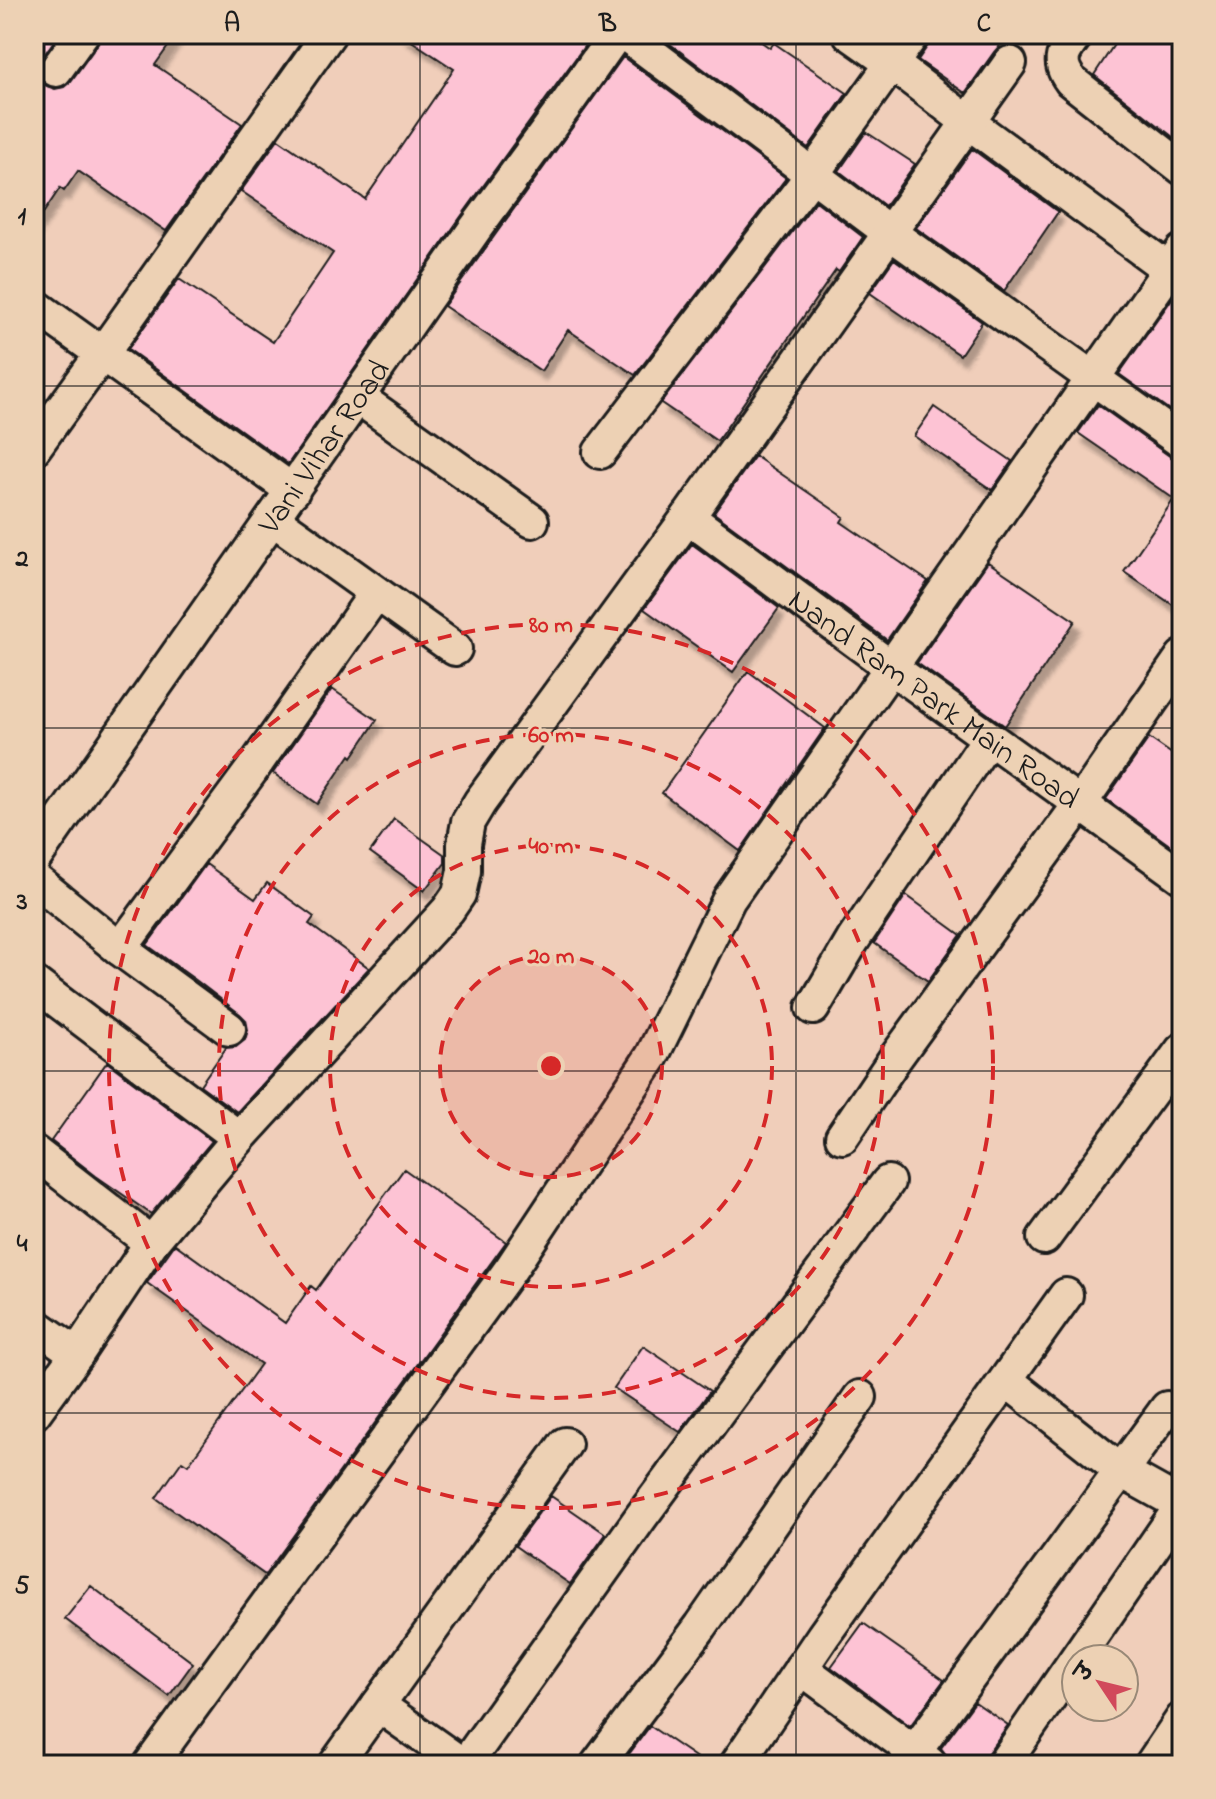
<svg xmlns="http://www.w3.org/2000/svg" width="1216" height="1799" viewBox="0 0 1216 1799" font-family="'Indie Flower','Playpen Sans Deva',sans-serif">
<defs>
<filter id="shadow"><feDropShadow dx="5" dy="9" stdDeviation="2" flood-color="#0004"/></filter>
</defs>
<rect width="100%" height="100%" fill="#f0ceba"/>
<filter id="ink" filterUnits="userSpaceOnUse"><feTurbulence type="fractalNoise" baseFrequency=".0125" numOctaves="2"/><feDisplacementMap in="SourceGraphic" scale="16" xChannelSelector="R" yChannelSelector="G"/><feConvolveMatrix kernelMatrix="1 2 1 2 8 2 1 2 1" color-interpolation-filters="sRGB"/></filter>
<g filter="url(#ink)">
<path fill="#fdc3d4" stroke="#1c1c1c" stroke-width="2" filter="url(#shadow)" d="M34,34H59L41,59L37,69L38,77L44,85L55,89L64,87L71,81L97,45L101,34H177L155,65L242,124L166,231L78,171L64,191L60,188L34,227Z
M401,34H593L460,218L288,464L128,349L179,279L273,342L333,253L241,191L278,139L365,199L454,69Z
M657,34H750L770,48L774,43L847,93L808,148Z
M932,34H1010L994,52L965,93L918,60L929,44Z
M1121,34H1182V144L1094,75Z
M623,57L786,178L635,375L568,330L541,371L444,306Z
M866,132L915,164L885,206L839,171Z
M972,149L1058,212L1004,291L916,228Z
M816,201L863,237L839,272L836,270L717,441L661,403Z
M894,259L982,322L960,355L870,293Z
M1174,296L1182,298V419L1119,374Z
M1098,405L1171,457L1182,461V611L1124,572L1174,499L1078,433Z
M934,407L1012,461L992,490L914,436Z
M755,456L844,517L841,522L928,581L887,640L714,513Z
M692,544L779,608L733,672L644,609Z
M988,562L1075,621L1005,726L917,663Z
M748,671L825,728L740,851L662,793Z
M332,689L377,720L352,757L350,755L317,804L273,773Z
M1149,738L1182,761V854L1106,799Z
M394,819L445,855V863L424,891L370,852Z
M206,864L255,899L267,883L314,917L309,924L369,968L237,1112L200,1085L226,1048L236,1047L245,1040L248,1030L246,1020L240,1014L197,981L147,945Z
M906,895L961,935L928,981L874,943Z
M107,1062L212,1141L151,1214L96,1176L51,1141Z
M404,1169L506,1242L265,1575L156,1498L182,1461L188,1465L261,1364L147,1283L175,1244L285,1323L311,1286L316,1290Z
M643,1346L710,1391L680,1432L614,1388Z
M551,1496L606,1534L570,1584L515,1546Z
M91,1586L193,1663L169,1696L65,1619Z
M863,1623L944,1680L910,1726L831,1667Z
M975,1702L1008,1725L987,1754L984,1765H948L947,1756L941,1748Z
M650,1726L707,1765H621Z"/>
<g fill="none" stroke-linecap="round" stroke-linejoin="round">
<g stroke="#1c1c1c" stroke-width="38">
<g id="street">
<path d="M625,34L890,233L1182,442"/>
<path d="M850,34L891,63L968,122L1182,279"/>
<path d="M1077,34C1063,52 1056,61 1071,81L1182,168"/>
<path d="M56,70L82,34"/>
<path d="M34,305L293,491"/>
<path d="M359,398L532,521"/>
<path d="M34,448L102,354L329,34"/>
<path d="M600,452L812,175L913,34"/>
<path id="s1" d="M688,517L892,668L1182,877"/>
<path d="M273,519L455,649"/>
<path id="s2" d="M34,859L475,229L566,105L616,34"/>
<path d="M34,879L120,949L229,1029"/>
<path d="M120,949L251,771L376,593"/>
<path d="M34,983L239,1138"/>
<path d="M813,1008L853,940L989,738"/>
<path d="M842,1137L896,1057L1080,804L1182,657"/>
<path d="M34,1152L151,1243"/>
<path d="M1044,1238L1182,1050"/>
<path d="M34,1324L77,1354"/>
<path d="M1006,1380L1121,1471L1182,1505"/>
<path d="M34,1413L77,1354L151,1243L239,1138L448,910L459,894L464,871V844L468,822L480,802L688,517L1010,63"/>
<path d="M801,1668L929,1763"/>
<path d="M378,1705L463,1765"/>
<path d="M150,1765L510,1270L652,1056L729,899L1182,251"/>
<path d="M335,1765L565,1444"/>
<path d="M465,1765L641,1517L888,1182"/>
<path d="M597,1765L701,1626L860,1397"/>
<path d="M736,1765L823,1636L1066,1295"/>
<path d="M905,1765L1167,1408"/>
<path d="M1003,1765L1182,1505"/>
<path d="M1151,1765L1182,1719"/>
</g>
</g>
<use href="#street" stroke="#edd1b4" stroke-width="32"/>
</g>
</g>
<path fill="none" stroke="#1c1c1c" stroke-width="2" stroke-opacity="0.55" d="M420,34V1765M796,34V1765M34,386H1182M34,728H1182M34,1071H1182M34,1413H1182"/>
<circle cx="551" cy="1066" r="111" fill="#d62828" fill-opacity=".12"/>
<g fill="none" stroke="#d62828" stroke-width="4" stroke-dasharray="14 10">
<circle cx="551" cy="1066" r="111"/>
<circle cx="551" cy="1066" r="221"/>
<circle cx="551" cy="1066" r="332"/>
<circle cx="551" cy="1066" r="442"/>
</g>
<g text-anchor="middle" stroke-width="6" stroke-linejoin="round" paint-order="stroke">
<g font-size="32" fill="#1c1c1c" stroke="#edd1b4">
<text dy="11" stroke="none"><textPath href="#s2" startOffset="504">Vani Vihar Road</textPath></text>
<text dy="11" stroke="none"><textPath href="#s1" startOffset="306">Nand Ram Park Main Road</textPath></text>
</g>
</g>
<circle cx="551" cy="1066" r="12" fill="#d62828" stroke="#edd1b4" stroke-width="4"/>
<g font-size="24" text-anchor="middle" font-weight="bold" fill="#d62828" stroke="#edd1b4" stroke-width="6" stroke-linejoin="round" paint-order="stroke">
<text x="551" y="632">80 m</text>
<text x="551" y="742">60 m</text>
<text x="551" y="853">40 m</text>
<text x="551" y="963">20 m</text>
</g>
<rect width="1216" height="1799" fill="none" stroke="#edd1b4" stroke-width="88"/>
<g transform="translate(1100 1683) rotate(305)"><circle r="38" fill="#edd1b4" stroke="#998977" stroke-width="2"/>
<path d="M0-6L14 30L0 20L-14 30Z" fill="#d1495b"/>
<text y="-12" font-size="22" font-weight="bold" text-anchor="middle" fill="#1c1c1c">उ</text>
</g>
<rect x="44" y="44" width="1128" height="1711" fill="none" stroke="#1c1c1c" stroke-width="3"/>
<g font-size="26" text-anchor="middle" font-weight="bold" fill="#1c1c1c">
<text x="232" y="31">A</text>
<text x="608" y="31">B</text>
<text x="984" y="31">C</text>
<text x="22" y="224">1</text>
<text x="22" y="566">2</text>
<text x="22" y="909">3</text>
<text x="22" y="1251">4</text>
<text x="22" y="1593">5</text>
</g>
</svg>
